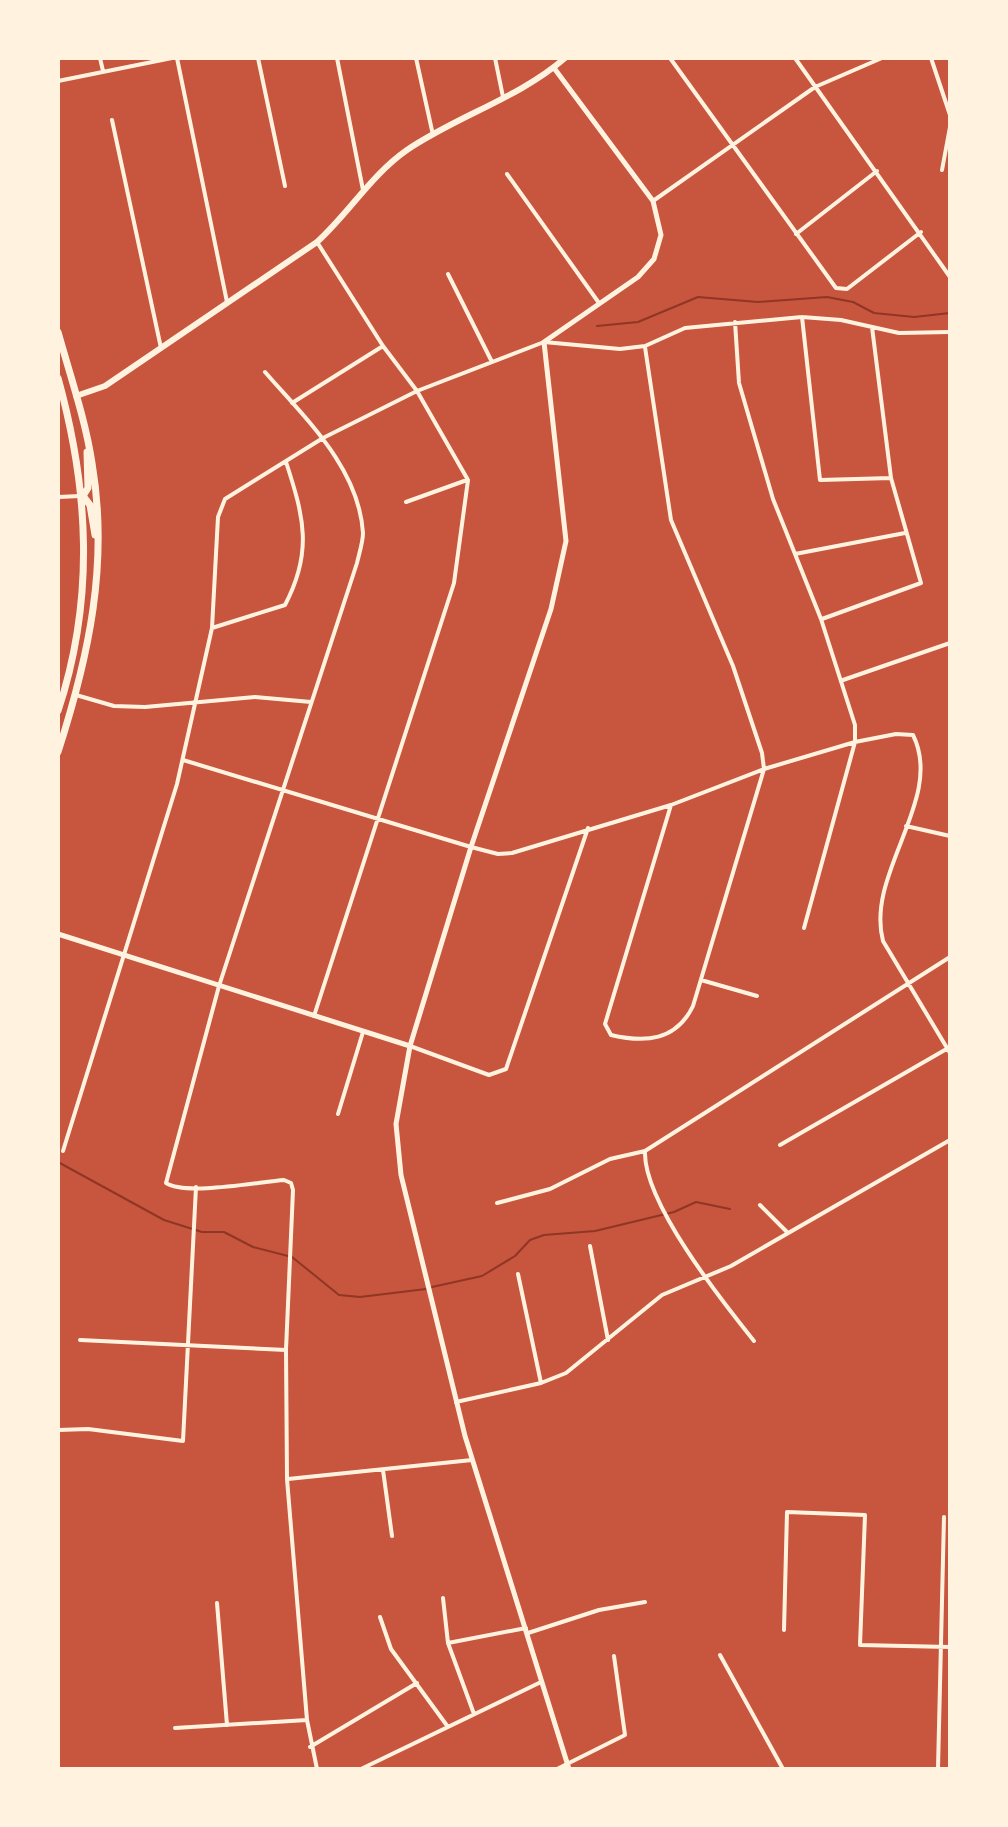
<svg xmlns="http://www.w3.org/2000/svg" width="1008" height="1827" viewBox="0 0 1008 1827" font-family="'DejaVu Sans',sans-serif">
<rect width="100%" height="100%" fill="#c8553d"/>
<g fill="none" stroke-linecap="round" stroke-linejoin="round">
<path stroke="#8f3625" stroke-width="2" d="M597,326L638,322L698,297L758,302L827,297L853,302L874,313L914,317L950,313
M58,1162L164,1220L202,1232H224L253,1247L292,1257L339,1295L360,1297L426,1289
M432,1287L482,1276L515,1256L530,1240L544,1235L595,1231L674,1212L696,1202L730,1209"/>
<path stroke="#fff3e0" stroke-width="4" d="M100,58L103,71
M177,58L227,302
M258,58L285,186
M337,58L363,190
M416,58L433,135
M495,58L503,97
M670,58L836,288L847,289L921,232
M795,58L950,277
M931,58L950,115
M58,81L172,58
M112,120L161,348
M942,170L950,127
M507,174L599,303
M653,201L815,87L882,58
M796,234L877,171
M448,274L492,362
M802,317L820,480L891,478
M735,322L739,383L773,499L821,619L855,725V742L804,928
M645,347L671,520L733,666L762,753L764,769L693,1006C676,1041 645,1043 611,1035L605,1024L671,805
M265,372C305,418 359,468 363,533C363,542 359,554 357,563L219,986L166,1183C186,1196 258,1182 284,1180L291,1183L293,1190L286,1350L287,1479L307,1720L317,1769
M292,403L383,346
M58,497L80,496
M406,502L467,480
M795,554L905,533
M822,619L921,583L891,478L872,327
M212,628L285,605C313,552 304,517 286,462
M843,680L950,643
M76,695L114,706L145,707L255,697L311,702
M183,760L471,847L498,854L512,853L671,805L764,769L855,742L896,734L913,735C945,799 865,873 883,941L950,1053
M906,826L950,836
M701,980L757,996
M314,1016L454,583L468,480L417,391L383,346L317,242
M410,1046L489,1075L506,1069L588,828
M338,1114L363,1032
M780,1145L950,1047
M63,1151L177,784L212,628L218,517L225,499L323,438L417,391L544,342L620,349L645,346L685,328L802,317L841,320L899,333L950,332
M645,1151C643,1202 722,1301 754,1341
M497,1203L550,1189L610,1159L645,1151L950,957
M760,1205L787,1232
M590,1246L608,1340
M518,1274L541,1383
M80,1340L286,1350
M456,1402L541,1383L566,1373L662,1295L731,1266L950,1140
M58,1430L88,1429L183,1441L196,1187
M383,1470L392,1536
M288,1479L472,1460
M443,1598L448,1643L474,1714
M217,1603L227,1725
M380,1617L391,1649L448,1727
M784,1630L787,1512L865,1515L860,1645L950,1647
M528,1633L599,1610L645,1602
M448,1643L526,1628
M720,1655L783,1769
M175,1728L307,1720
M310,1747L417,1683
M361,1769L541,1682
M557,1769L625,1735L614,1656
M938,1769L944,1517"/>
<path stroke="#fff3e0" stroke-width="5" d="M554,68L653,201L661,235L654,259L638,277L544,342L566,541L551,609L471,847L410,1046L396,1124L401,1175L465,1436L569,1769
M58,934L410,1046"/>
<path stroke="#fff3e0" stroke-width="6" d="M76,396L105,386L317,242C349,213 371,175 407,150C457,116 519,98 565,58"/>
<path stroke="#fff3e0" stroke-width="7" d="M58,332C70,375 85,418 92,463C109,563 89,656 58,752
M58,378C89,490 95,599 58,711
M83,496L90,505L95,535
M83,496L88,488L87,452"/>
</g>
<rect width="1008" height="1827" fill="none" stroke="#fff3e0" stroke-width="120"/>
</svg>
